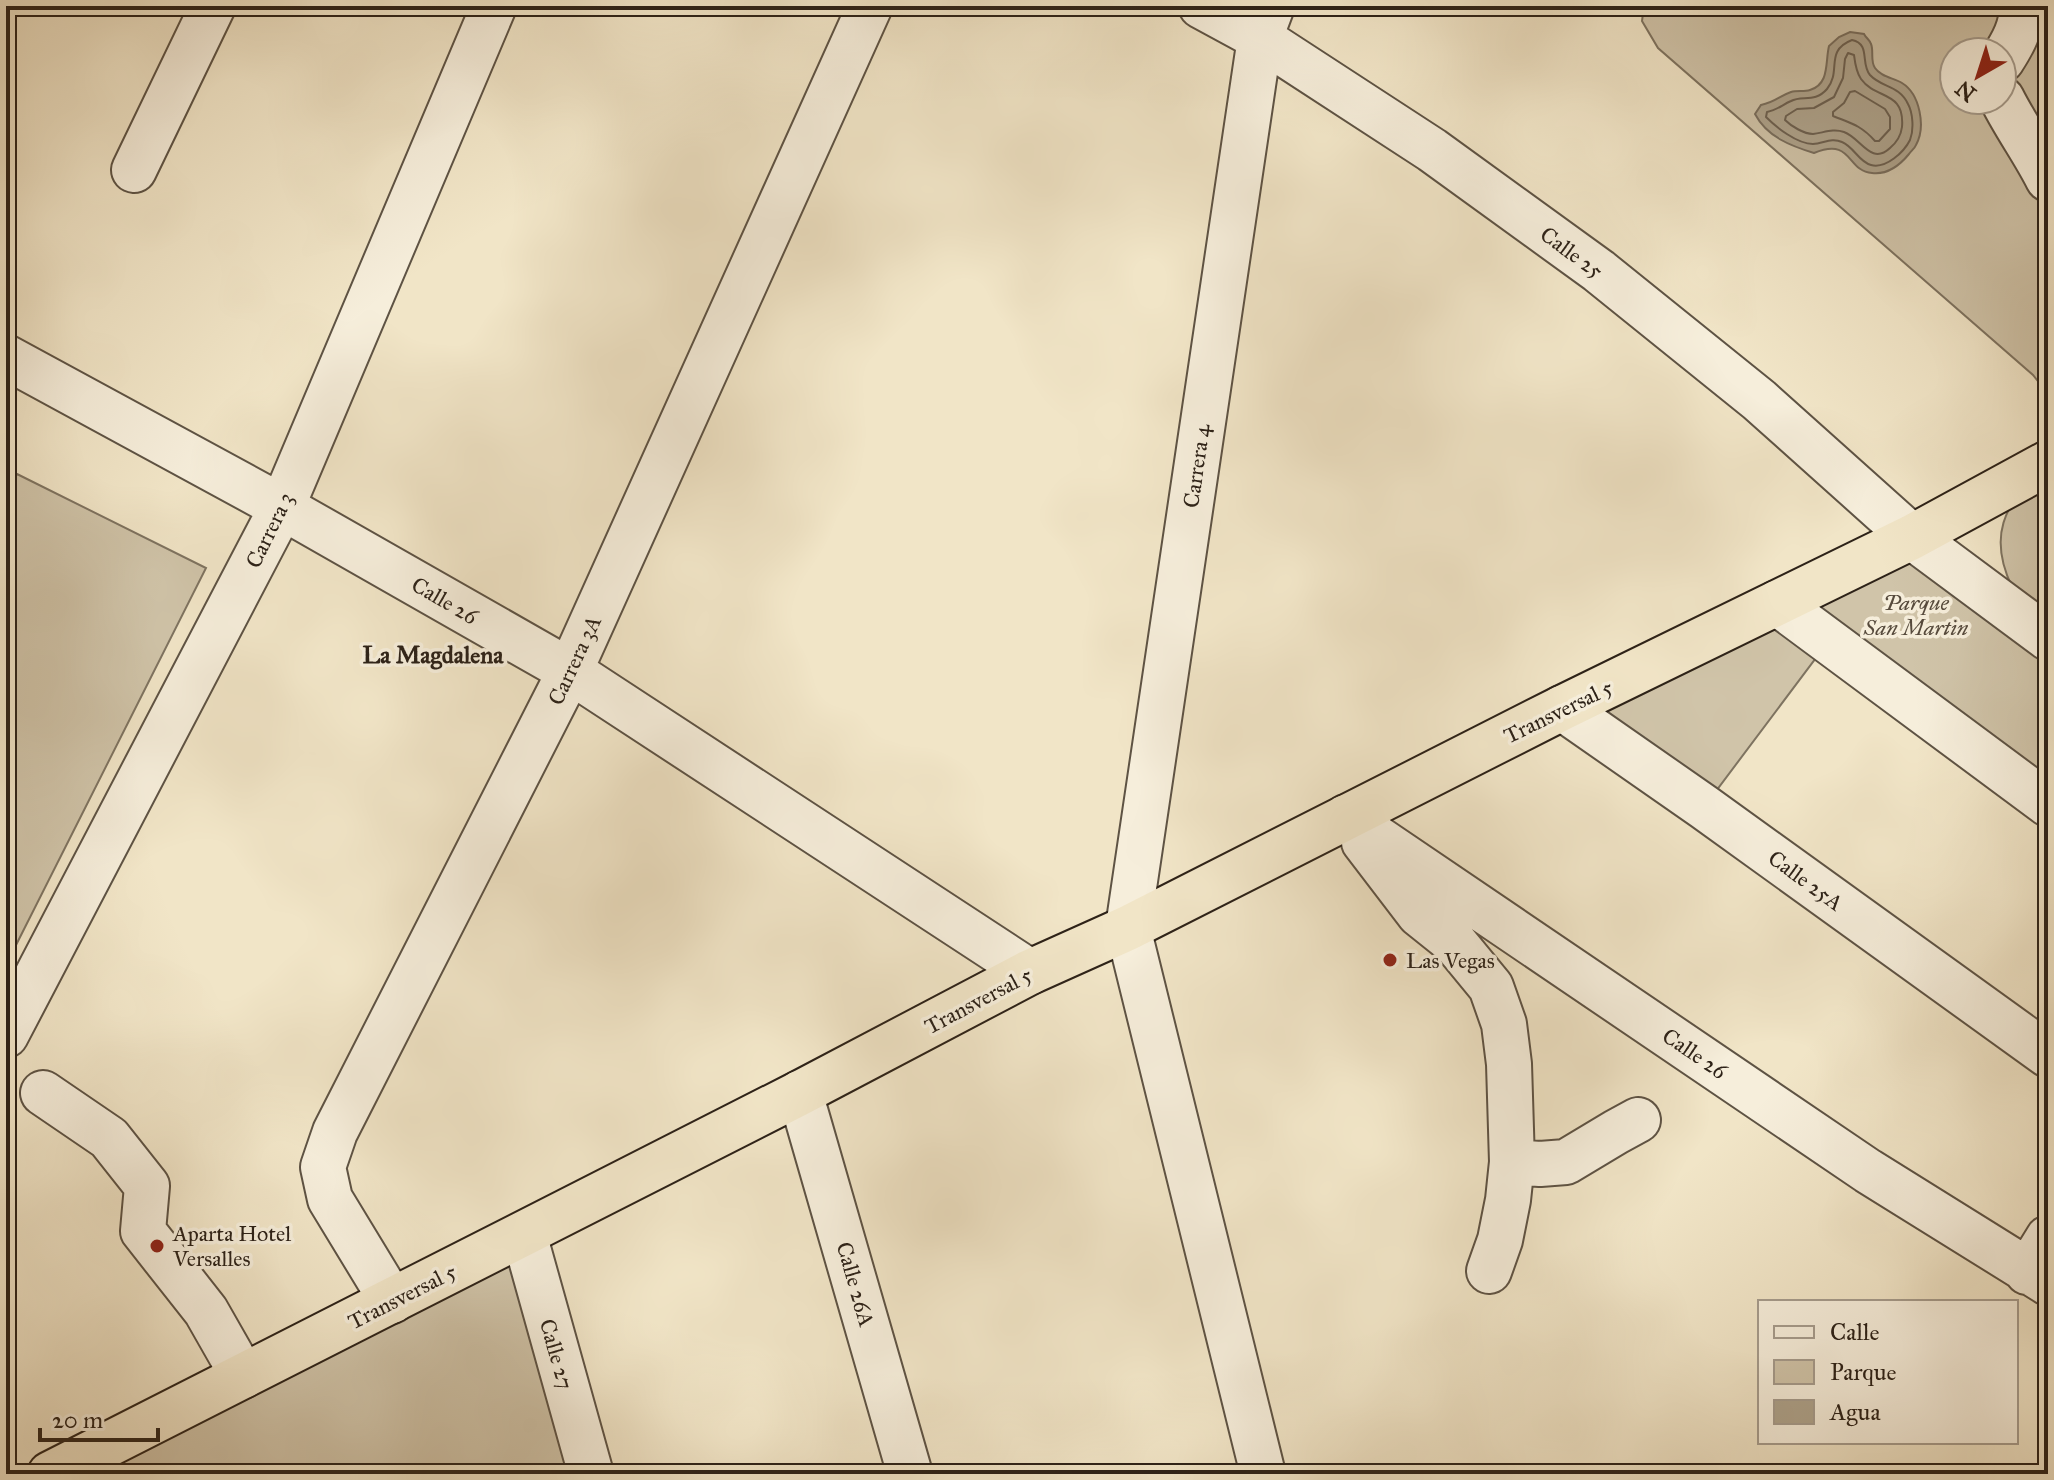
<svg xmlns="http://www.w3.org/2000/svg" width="2054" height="1480" viewBox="0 0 2054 1480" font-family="'IM FELL Great Primer',serif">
<rect width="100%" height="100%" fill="#f1e5c7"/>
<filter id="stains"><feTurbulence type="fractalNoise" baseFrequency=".0025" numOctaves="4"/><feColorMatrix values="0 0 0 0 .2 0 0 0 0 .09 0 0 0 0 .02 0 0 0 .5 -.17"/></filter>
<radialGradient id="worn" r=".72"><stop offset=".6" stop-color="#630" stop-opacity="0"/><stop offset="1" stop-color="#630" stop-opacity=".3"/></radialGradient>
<path fill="#d0c4a9" stroke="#7e7360" stroke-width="2" fill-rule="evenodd" d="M1644,6H2048V399L2044,389L2033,375L1658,48L1642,21ZM1954,52H2002V100H1954Z
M2048,453V803L1828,642L1704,807L1569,712L1923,526L2012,587C1983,526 2014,500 2048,453Z
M17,474L206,568L9,959L6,958V495Z
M524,1234L591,1474H50Z"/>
<path fill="#aea38c" stroke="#7a6f5e" stroke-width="2" d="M1850,32L1864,34C1866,38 1870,40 1871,44C1874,51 1870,61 1875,68C1881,77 1894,78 1902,83C1920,94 1926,127 1916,145C1915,148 1911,151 1909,154C1900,165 1888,175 1872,173C1846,171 1853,137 1814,153C1791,146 1767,137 1755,114L1761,105C1776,102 1779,96 1791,92C1797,90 1804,92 1810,90C1830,84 1825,62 1829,46L1839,37Z"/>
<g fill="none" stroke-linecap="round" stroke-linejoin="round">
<path stroke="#6e6252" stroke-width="2" d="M1852,40C1871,44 1860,63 1870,75C1882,88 1899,85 1908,104C1913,113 1914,130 1910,140C1904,152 1886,169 1871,165C1859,162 1854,147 1842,142C1831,137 1823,144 1813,144C1797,144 1776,127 1766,117L1767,112C1777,110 1782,105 1791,101C1802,95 1815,103 1827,89C1842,71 1824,51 1852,40Z
M1848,53L1854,55C1855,63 1856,72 1861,79C1876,100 1905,90 1902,127C1901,135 1896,143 1890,148C1871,166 1861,138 1844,132C1833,128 1823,133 1813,134C1804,134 1791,126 1785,120L1786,116L1797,109L1814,108L1834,97L1843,78L1845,59Z
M1855,91L1885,109L1890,117V129L1879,141H1875C1861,125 1850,123 1833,116V112L1844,103L1850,92Z"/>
<g stroke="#5e5344" stroke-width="48">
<path id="minor" d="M1201,6L1260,38L1432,150L1599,271L1759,400L1912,537L2048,638
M2002,60C2013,43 2022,27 2022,6
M2002,99C2016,127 2034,151 2048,179
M134,170L213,6
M6,357L282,507L570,671L1030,972
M1777,603L2048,804
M1562,708L1704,807L2048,1055
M1346,817L1868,1171L2048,1283
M1364,842L1419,914L1454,942L1491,987L1504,1024L1509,1064L1512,1162L1508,1200L1500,1240L1489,1271
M6,1035L282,507L494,6
M43,1093L109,1138L147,1186L143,1231L206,1311L243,1376
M800,1093L910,1474
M1512,1162L1540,1164L1566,1162L1616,1132L1638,1120
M524,1234L591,1474
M2027,1272L2048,1238
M392,1301L330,1199L323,1167L335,1132L570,671L870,6
M1263,1474L1128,928L1260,38L1272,6"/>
</g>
<g stroke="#2d2218" stroke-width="48">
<path id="highway" d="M50,1474L800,1093L1030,972L1128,928L1562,708L1912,537L2048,463"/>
</g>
<use href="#minor" stroke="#f6eedb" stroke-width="44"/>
<use href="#highway" stroke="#f1e5c7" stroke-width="44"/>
</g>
<g fill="#8f2418" stroke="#f6eedb" stroke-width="3">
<circle cx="1390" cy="960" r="8"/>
<circle cx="157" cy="1246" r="8"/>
</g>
<g text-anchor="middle" stroke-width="7" stroke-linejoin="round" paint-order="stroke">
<g font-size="22" fill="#2d2218" stroke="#f6eedb">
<text transform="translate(1572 252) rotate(36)" y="8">Calle 25</text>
<text transform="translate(1196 466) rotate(-82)" y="8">Carrera 4</text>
<text transform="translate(269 530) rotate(-64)" y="8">Carrera 3</text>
<text transform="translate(445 600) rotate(30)" y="8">Calle 26</text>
<text transform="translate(574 660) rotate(-65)" y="8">Carrera 3A</text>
<text transform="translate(1558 711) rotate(-26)" y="8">Transversal 5</text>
<text transform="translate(1806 880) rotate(36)" y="8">Calle 25A</text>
<text transform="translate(978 1000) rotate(-28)" y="8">Transversal 5</text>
<text transform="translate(1695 1053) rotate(34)" y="8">Calle 26</text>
<text transform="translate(856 1284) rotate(74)" y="8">Calle 26A</text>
<text transform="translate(402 1296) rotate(-27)" y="8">Transversal 5</text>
<text transform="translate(557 1354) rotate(74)" y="8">Calle 27</text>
</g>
<g font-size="22" font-style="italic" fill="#564a3c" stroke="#f6eedb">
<text x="1916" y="610">Parque<tspan x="1916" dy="25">San Martin</tspan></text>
</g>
<g font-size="22" fill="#2d2218" stroke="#f6eedb" text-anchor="start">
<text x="1406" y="968">Las Vegas</text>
<text x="173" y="1241">Aparta Hotel<tspan x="173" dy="25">Versalles</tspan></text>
</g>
<g font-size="24" font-weight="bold" fill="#2d2218" stroke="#f6eedb">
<text x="433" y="663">La Magdalena</text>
</g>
</g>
<rect width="2054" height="1480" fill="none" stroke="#f1e5c7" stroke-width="32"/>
<rect x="8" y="8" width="2038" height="1464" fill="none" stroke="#2d2218" stroke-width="4"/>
<rect x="16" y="16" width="2022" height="1448" fill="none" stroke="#2d2218" stroke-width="2"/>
<rect x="1758" y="1300" width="260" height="144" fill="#f6eedb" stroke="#a69c8d" stroke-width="2"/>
<rect x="1774" y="1326" width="40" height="12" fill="#f6eedb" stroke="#a69c8d" stroke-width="2"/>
<text x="1830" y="1340" font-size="24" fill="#2d2218">Calle</text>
<rect x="1774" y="1360" width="40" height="24" fill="#d0c4a9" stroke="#a69c8d" stroke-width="2"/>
<text x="1830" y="1380" font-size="24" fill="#2d2218">Parque</text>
<rect x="1774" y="1400" width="40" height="24" fill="#aea38c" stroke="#a69c8d" stroke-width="2"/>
<text x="1830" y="1420" font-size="24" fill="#2d2218">Agua</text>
<g transform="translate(1978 76) rotate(219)"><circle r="38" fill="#f6eedb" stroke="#a69c8d" stroke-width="2"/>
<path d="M0-6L14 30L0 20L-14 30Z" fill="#8f2418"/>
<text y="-12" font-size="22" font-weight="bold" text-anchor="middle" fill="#2d2218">N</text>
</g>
<path d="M40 1428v12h118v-12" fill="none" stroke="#2d2218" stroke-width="4"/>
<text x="52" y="1428" font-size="24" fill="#2d2218" stroke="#f6eedb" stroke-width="6" paint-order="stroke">20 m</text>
<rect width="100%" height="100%" filter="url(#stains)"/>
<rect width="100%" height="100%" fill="url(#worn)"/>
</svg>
